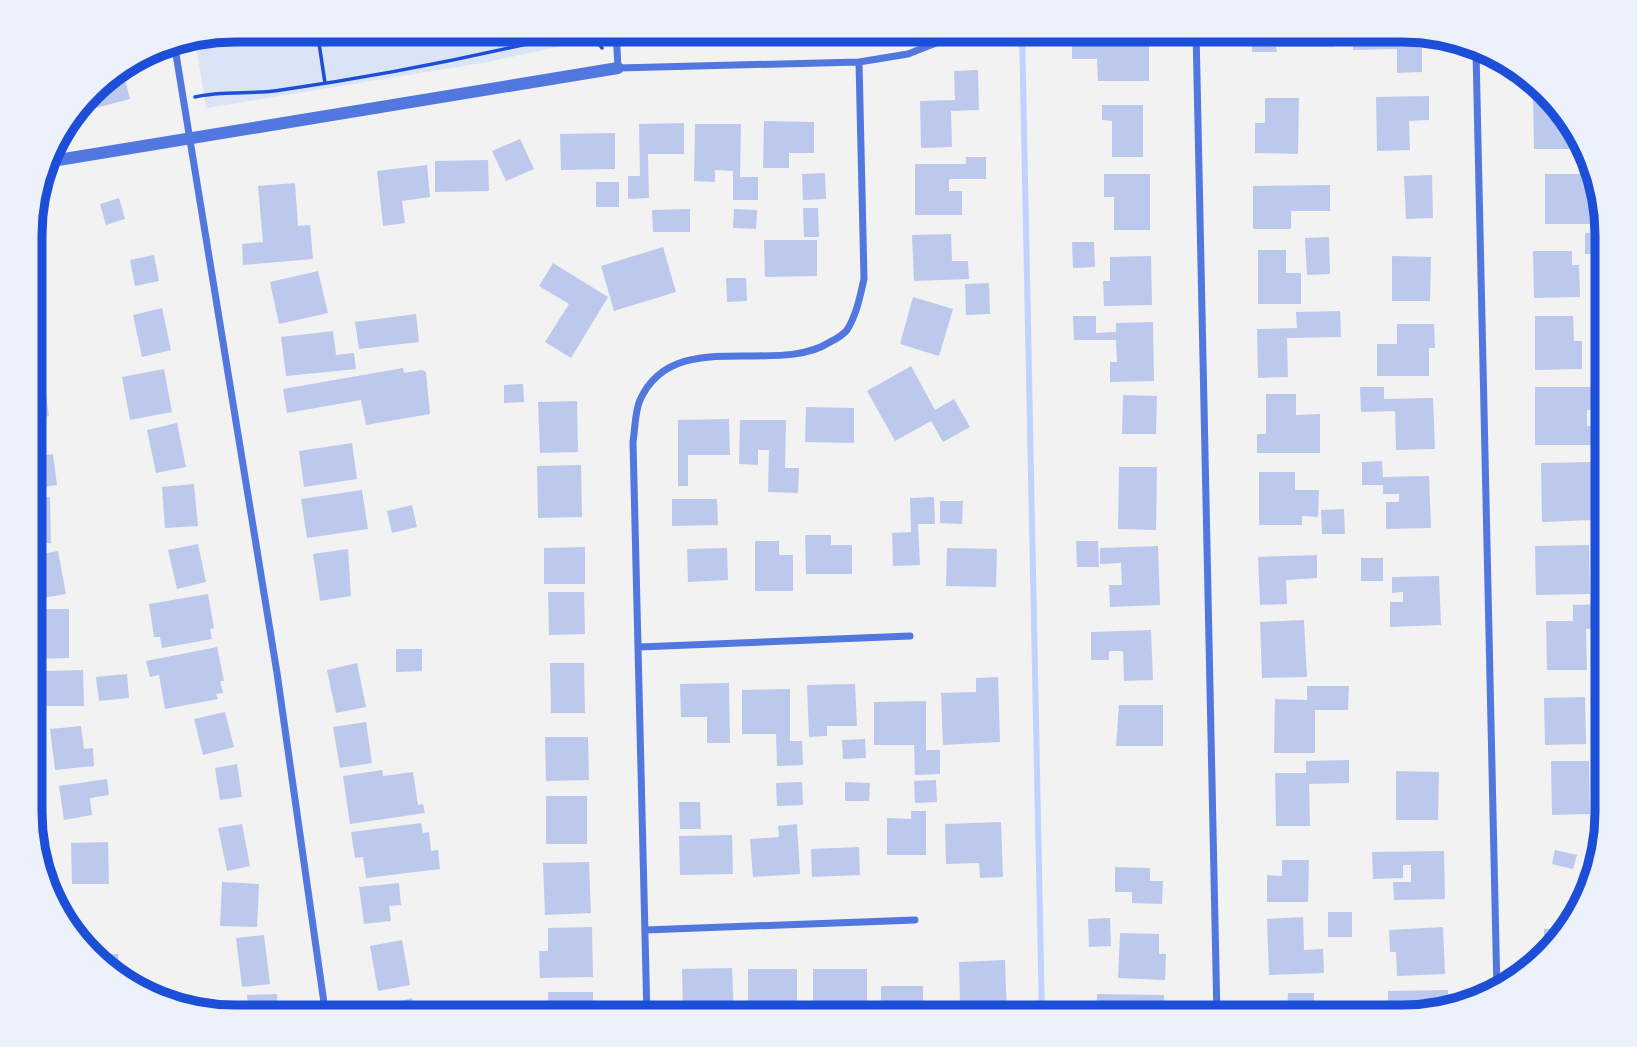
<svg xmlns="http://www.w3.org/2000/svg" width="1637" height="1047" viewBox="0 0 1637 1047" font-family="'IBM Plex Sans',sans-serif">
<rect width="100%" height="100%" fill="#f2f2f2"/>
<path fill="#dbe4f7" d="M235,30H589V40L488,62L206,108L195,38Z"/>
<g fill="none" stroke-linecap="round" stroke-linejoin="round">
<path stroke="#bfd3fe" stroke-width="6" d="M1022,30L1042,1017"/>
</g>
<path fill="#bdc9ec" d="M1252,30H1334V47H1276L1277,52H1252Z
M1353,30H1403L1422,36V72L1397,73V49L1353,50Z
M1072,33H1149V81H1098L1097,59H1072Z
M122,67L130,99L92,109L88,95L99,81Z
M978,70L979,110L951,111L952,147L921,148L920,101L955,100L954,71Z
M1429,96V120L1409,121L1410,150L1377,151L1376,97Z
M1547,97L1580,133L1585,149H1534L1533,98Z
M1265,98H1299L1298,154L1255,153V123H1265Z
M1102,105H1143V157H1112V121L1102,120Z
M764,121L814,122V153H789V168H763Z
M684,123V154H648L649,198L628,199V176H640L639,124Z
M695,124H741L740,177H758V200H733V171L715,170V182L694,181Z
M615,133V169L561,170L560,134Z
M520,139L534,169L506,181L492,151Z
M966,157H986V179H949V191H962V215H915V164H966Z
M488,160L489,191L435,192V161Z
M427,165L430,197L402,201L405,223L383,226L377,171Z
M825,173L826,199L803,200L802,174Z
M1104,174H1150V230H1114V197H1104Z
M1545,174H1592L1595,224H1545Z
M1432,175L1433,218L1406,219L1404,176Z
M596,182H619V207H596Z
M295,183L298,226L310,225L313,259L243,265L242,244L263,242L258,186Z
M1330,185V211H1291V229H1253V186Z
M119,198L125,219L106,225L100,204Z
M803,208H818L819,237H804Z
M690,209V232H653L652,210Z
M734,209L757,210L756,229L733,228Z
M1585,233H1606V254H1585Z
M951,234L952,261H968L969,279L914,281L912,235Z
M1329,237L1330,274L1307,275L1305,238Z
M764,240H817V276L765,277Z
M1072,242H1094L1095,267L1073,268Z
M663,247L676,292L614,311L601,266Z
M1258,250H1286V273H1301V304H1258Z
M1533,251H1572V265H1579L1580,297L1534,298Z
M154,255L159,281L135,286L130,260Z
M1151,256L1152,305L1104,306L1103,281H1110V257Z
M1392,256L1431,257L1430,301H1392Z
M553,263L608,297L571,358L545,342L569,304L539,286Z
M318,271L328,313L279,324L270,282Z
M726,278H746L747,301L727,302Z
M989,283L990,314L966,315L965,284Z
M913,297L953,309L939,356L900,344Z
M1607,306V326L1591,327V307Z
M162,308L171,350L142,357L133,315Z
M1340,311L1341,337L1287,338L1288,377L1258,378L1257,329L1297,328L1296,312Z
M416,314L419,342L359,349L355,322Z
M1073,316H1096V333L1116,332V323L1153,322L1154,381L1110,382V362H1117L1116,340H1074Z
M1535,316H1573L1574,341H1582V369L1535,370Z
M1397,324H1434L1435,348H1429V376H1377V344H1397Z
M333,331L336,355L354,353L356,369L286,376L281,337Z
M911,366L935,410L954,399L970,427L943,442L931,421L895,441L867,391Z
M403,368L404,373L422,370L426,372L430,414L366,425L361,400L287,413L283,389Z
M164,369L172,412L130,420L122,377Z
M44,381L49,416L34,419L35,428L31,429V382Z
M523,384L524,402L504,403V385Z
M1360,387H1384V399L1433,398L1435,449L1396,450L1395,411L1361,412Z
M1535,387H1599V410H1587V426H1607V445H1535Z
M1266,394H1296V415L1320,414V453H1257V434H1266Z
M1123,395L1157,396L1156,434H1122Z
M577,401L578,452L540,453L538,402Z
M806,407L854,408V443L805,442Z
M729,419L730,455H688V486H678V420Z
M740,420H786L785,468H799L798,493L768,492L769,450H758V465L739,464Z
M177,423L186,467L156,473L147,430Z
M352,443L357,479L304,487L299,451Z
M53,454L57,485L31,489V457Z
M1382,461L1383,477L1429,476L1431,528L1386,529V502H1399V494H1383V485H1362V462Z
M1595,462V472L1607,471V483H1591L1592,520L1542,522L1541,463Z
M581,465L582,517L538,518L537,466Z
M1119,467H1157L1156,530L1118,529Z
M1259,472H1295V490H1319L1318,517L1302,516V525H1259Z
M194,484L198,526L165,528L162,487Z
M362,490L368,529L307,538L301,499Z
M50,497L51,543L31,544V498Z
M934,497L935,524H918L920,565L893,566L892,533L911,532L910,498Z
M672,499H717L718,525L672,526Z
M940,501H963L962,524L940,523Z
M412,505L417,527L392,533L387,511Z
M1344,509L1345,534H1322L1321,510Z
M805,535H831V545H852V574H806Z
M755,541H779V555H793V591H755Z
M1076,541H1098L1099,567H1077Z
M198,544L206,582L177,589L168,550Z
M1589,545L1590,594L1536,595L1535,546Z
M1158,546L1160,605L1110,607L1109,585H1122L1121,563L1100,564V548Z
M585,547V584H544V548Z
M727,548L728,580L688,582L687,549Z
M947,548L997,549L996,587L946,586Z
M348,549L351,596L320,601L313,554Z
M58,551L66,594L31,600V556Z
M1317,555V578L1286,580L1287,604L1260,605L1258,557Z
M1361,558H1383V581H1361Z
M1439,576L1441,625L1390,627V602H1403V592L1392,593V577Z
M548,592H584L585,634L549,635Z
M208,594L214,628L210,629L212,639L162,648L160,637H154L149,604Z
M1607,604V629H1586L1587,670H1547L1546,621H1573V605Z
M35,609H69V658L36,659Z
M1304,620L1307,677L1262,678L1260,622Z
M1151,630L1153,680L1124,681L1123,651H1109V660H1091V632Z
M217,647L224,681H220L223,693L216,694L218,699L165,709L159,675L150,677L146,661Z
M396,649H422V671L396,672Z
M357,663L366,707L336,713L327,670Z
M550,663H584L585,713H551Z
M83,670L84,706H45L44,671Z
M127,674L129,698L99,701L96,677Z
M998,677L1000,742L943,745L941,693L976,692V678Z
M729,683L730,743H707V717H681L680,684Z
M1598,683H1607V707L1597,706Z
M855,684L857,726H827V736L809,737L807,685Z
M1307,686H1349L1348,710H1315V753H1274L1275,699L1307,700Z
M790,689V741H802L803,765L777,766L776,734H742V690Z
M1585,697L1586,744L1545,745L1544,698Z
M926,701V750H940V774L915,775L914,745H874V702Z
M1119,705H1163V746H1116Z
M225,712L234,747L203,755L194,719Z
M366,722L372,763L340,768L333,727Z
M81,726L84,749L93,748L94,766L55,770L50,729Z
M545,737H588L589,780L546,781Z
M865,739L866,758L843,759L842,740Z
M1349,760V783L1309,784L1310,826H1276L1275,773H1306V761Z
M1551,761H1589L1590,814L1552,815Z
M237,764L242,797L220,800L215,768Z
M382,770L383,776L413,772L418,805L423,804L425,813L350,824L343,776Z
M1396,771L1439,772L1438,820H1396Z
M107,779L109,795L90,798L92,815L64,820L59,786Z
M936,780L937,802L915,803L914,781Z
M802,782L803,805L777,806L776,783Z
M845,782L870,783L869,801H845Z
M546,796H587V844H546Z
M679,802H700L701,829H680Z
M911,811H926V855H887V818L911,819Z
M1001,822L1003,877L980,878L979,863L946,864L945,824Z
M421,823L423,833L429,832L431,851L438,850L440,869L366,878L363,857L355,858L351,832Z
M242,824L250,866L227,871L218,828Z
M797,824L800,874L753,877L750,839L779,837L778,826Z
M732,835L733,874L680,875L679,836Z
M108,842L109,884H72L71,843Z
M859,847L860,875L812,877L811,849Z
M1555,850L1577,855L1573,869L1552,864Z
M1444,851L1445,899L1394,900L1393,882H1411V865H1403V878L1373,879L1372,852Z
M1282,860H1309L1308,902H1267V875L1282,876Z
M589,862L591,913L545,915L543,863Z
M1115,867L1150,868V881H1163L1162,904L1132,903V892H1115Z
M222,882L259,884L257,927L220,926Z
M399,883L401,905L389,906L391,921L364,924L359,887Z
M1328,912H1352V937H1328Z
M1303,917L1304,950L1323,949L1324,973L1269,975L1267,919Z
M1110,918L1111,946L1089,947L1088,919Z
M592,927L593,977L540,978L539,951H548V928Z
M1443,927L1445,974L1397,976L1396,952H1390L1389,930Z
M1544,929H1570L1544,953Z
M1120,933L1159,934V954H1166L1165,980L1118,978Z
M264,935L270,984L242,987L236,938Z
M402,940L410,985L378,991L370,946Z
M118,954L120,982L95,955Z
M1005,960L1007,1017H986L985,1002L960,1003L959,962Z
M732,968L734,1017H683L682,969Z
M748,969H797V1003H809V1017H748Z
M813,969H867V1005H813Z
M881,986H923V1017H881Z
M1448,990V1007L1415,1017H1388V991Z
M548,992H593V1017H549Z
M1288,993H1314L1313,1017H1287Z
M277,994L278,1017H248L247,995Z
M1097,994L1164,995V1017H1133V1013L1121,1012V1017H1097Z
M412,998L417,1017H380L377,1007Z"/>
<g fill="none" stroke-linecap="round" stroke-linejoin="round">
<path stroke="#1d4ed8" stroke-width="3.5" d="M317,30L325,83
M589,30L602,48
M195,97C223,90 253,95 281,90C365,78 449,62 531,43L547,30"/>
<path stroke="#5277de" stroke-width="7" d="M616,30L618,68L859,62L908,54L969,30
M1196,30L1217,1017
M174,42L277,673L326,1017
M1476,52L1497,992
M639,647L910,636
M645,930L915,920
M647,1017L633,442C635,429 635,411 640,400C674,325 776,377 830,342C836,339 843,335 847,330C857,314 860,296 864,279L859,62"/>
<path stroke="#5277de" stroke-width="12" d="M46,162L618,68"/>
</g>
<path d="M0 0H1637V1047H0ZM235 42H1402A193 193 0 0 1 1595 235V812A193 193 0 0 1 1402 1005H235A193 193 0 0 1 42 812V235A193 193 0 0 1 235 42Z" fill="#edf1fc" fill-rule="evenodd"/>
<path fill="none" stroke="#1d4ed8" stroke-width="9" d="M235 42H1402A193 193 0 0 1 1595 235V812A193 193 0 0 1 1402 1005H235A193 193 0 0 1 42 812V235A193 193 0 0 1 235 42Z"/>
</svg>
